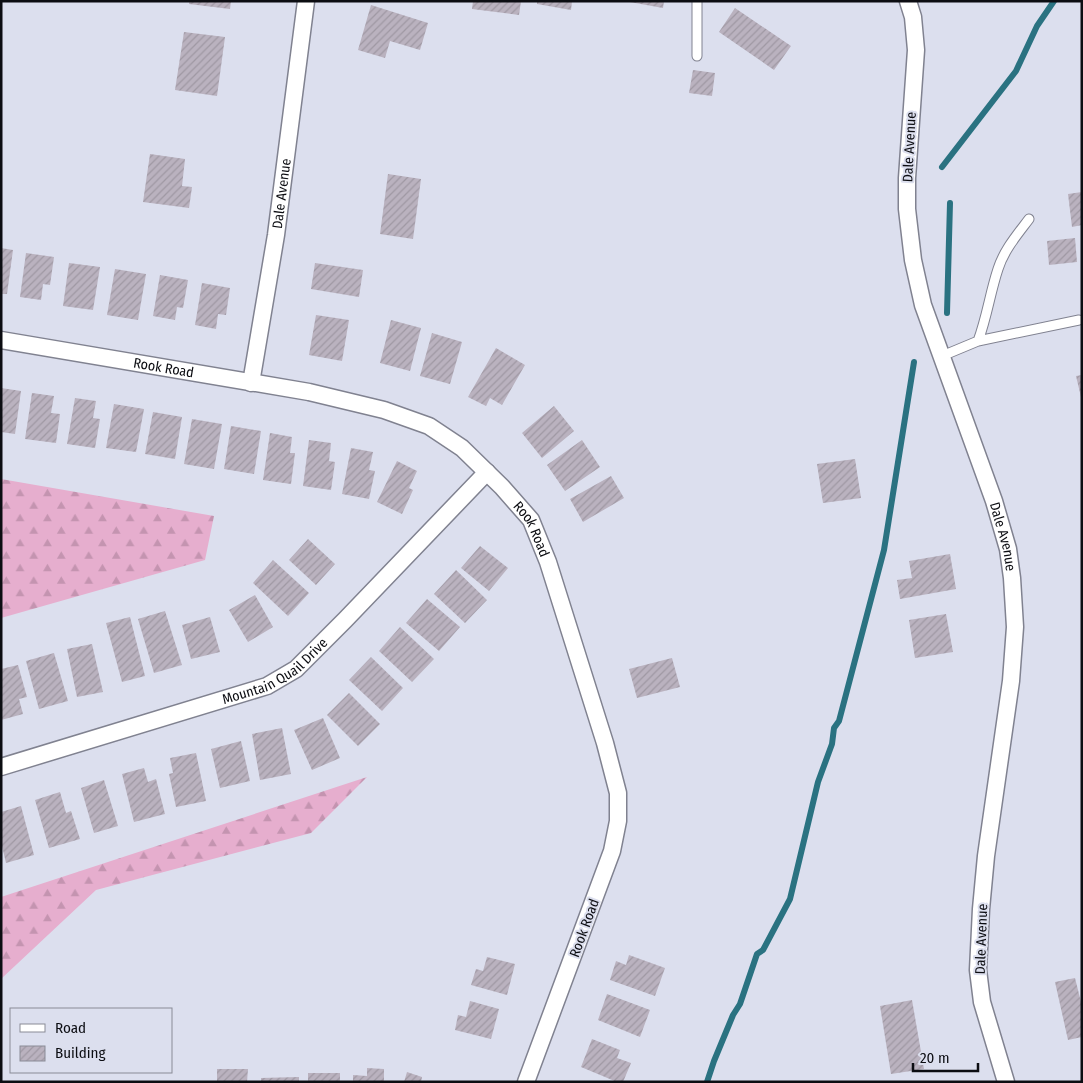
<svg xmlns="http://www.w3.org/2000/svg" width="1083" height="1083" viewBox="0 0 1083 1083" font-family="'Fira Sans Condensed',sans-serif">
<defs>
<pattern id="forest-firs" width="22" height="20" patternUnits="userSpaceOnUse" patternTransform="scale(1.25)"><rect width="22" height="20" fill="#e6aece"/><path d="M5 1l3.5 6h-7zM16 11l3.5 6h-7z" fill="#c494b0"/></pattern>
<pattern id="building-hatch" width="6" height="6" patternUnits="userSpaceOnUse" patternTransform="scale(1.25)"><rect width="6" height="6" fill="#bab2bf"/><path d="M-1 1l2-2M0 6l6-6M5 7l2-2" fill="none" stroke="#9f98a3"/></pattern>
</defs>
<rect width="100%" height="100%" fill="#dcdfee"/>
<path fill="url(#forest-firs)" d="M1,479L214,516L205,560L1,618Z
M367,777L311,833L96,890L1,979V897Z"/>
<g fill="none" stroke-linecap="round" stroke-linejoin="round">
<path stroke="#2a7281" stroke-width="6" d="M942,167L1016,71L1037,26L1054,1
M947,313L950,203
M707,1082L714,1061L733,1015L740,1004L757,954L763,950L790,899L818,782L832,744L834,728L839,721L884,550L914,362"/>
</g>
<path fill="url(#building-hatch)" d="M189,1H231L230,9L189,4Z
M473,1H521L519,15L472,9Z
M537,1H572L571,10L537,4Z
M624,1H664L663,8Z
M371,5L428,23L420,50L390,41L385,58L358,50Z
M735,8L791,46L774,70L719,32Z
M184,32L225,37L217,96L175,90Z
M693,70L715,73L712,96L689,93Z
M150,154L185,159L182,186L192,187L189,208L143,202Z
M388,174L421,179L413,239L380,234Z
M1082,192V225L1072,227L1068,194Z
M1075,238L1077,262L1049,265L1047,241Z
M1,248L13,250L7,294H1Z
M26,253L54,257L50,285L43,284L41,300L20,297Z
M69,263L100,267L93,310L63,306Z
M315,263L363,270L359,297L311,289Z
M115,269L146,274L138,320L107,315Z
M160,275L188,280L183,308L177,307L175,320L153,316Z
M202,283L230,288L226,315L218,314L216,329L195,325Z
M316,315L349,320L342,361L309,355Z
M391,320L421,328L410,371L380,363Z
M432,333L462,342L450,384L420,376Z
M496,348L525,365L502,405L490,398L486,406L468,397Z
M1082,375V397H1081L1076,376Z
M1,388L21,391L15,434L1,432Z
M32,393L54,396L51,413L60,414L56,443L25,439Z
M75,398L96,401L93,418L100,419L95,448L67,444Z
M114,404L144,409L136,452L106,448Z
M554,406L574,431L542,458L522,433Z
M153,412L182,417L175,459L145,454Z
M192,419L222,424L214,469L184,464Z
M231,426L261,431L254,474L224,469Z
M270,433L292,437L290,453H295L291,484L263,480Z
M309,440L331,443L329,461L335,462L331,490L303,486Z
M582,440L600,467L565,491L547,465Z
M351,448L373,452L369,470L375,471L369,499L342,494Z
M855,459L861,498L823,503L817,464Z
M397,461L417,471L409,488L413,490L402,514L377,502Z
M611,476L624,498L583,522L570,499Z
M308,539L335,564L316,585L289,560Z
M480,546L508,568L489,591L461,568Z
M950,554L956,589L900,599L897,580L912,578L909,561Z
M273,560L309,593L288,616L253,583Z
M456,570L487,600L465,623L434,594Z
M255,595L273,627L248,642L229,610Z
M427,599L460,627L439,651L406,623Z
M165,611L182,665L154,673L138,619Z
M946,614L953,652L915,658L909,620Z
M130,617L145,676L122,682L106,623Z
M210,617L220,652L191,659L182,625Z
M400,627L434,659L412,682L379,651Z
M92,644L103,692L77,697L67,649Z
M54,653L68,701L39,709L26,661Z
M371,657L403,688L382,711L349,680Z
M672,658L680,687L637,698L629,669Z
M18,665L27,697L19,699L23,714L1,720V669Z
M349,693L380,724L358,746L327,715Z
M323,718L340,758L312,770L294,730Z
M282,728L291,774L260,780L252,734Z
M241,741L250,781L220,788L211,749Z
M196,753L206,801L176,807L169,774L173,773L170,758Z
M144,768L148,782L156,779L165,814L134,822L122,774Z
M104,780L118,826L94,833L81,788Z
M60,792L66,813L71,811L80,839L49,848L35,800Z
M21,806L34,855L6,863L1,842V812Z
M629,955L665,968L655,996L610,980L616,961L626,965Z
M487,957L515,964L507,995L471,985L476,969L483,971Z
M1075,978L1082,1006V1037L1068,1040L1055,982Z
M607,994L650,1010L640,1037L598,1020Z
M912,1000L924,1069L891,1074L880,1006Z
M470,1001L499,1009L491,1039L455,1030L458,1015L466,1017Z
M592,1039L620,1050L617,1058L631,1063L623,1082H617L581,1067Z
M367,1068L384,1069V1082H353V1075L367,1076Z
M217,1069H248L247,1082H217Z
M407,1072L422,1077L421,1082H404Z
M308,1073H340V1082H308Z
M299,1077V1082H261V1078Z"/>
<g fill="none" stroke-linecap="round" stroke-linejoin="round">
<g stroke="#808290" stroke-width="11">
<path id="lane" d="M697,1V56
M978,341L1079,320
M942,356L978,341C987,317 990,293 998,269C1004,250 1017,235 1029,219"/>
</g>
<g stroke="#808290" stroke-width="19">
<g id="street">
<path id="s1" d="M908,1L913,17L916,50L907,178V209L913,260L923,305L994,501L1008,549L1012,578L1015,627L1011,681L986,856L981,909L978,970L982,1002L1006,1082"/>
<path id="s2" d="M1,340L309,392L384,410L429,426L462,448L502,487L531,520L548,562L605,743L618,793V821L612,851L526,1082"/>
<path id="s3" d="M251,383L276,235L306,1"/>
<path id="s4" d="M1,767L267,686L296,669L345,620L487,472"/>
</g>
</g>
<use href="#lane" stroke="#fff" stroke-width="9"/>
<use href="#street" stroke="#fff" stroke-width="16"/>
</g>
<g text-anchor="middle" stroke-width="4" stroke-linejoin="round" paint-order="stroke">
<g font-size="14" fill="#0c0d12" stroke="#dcdfee">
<text transform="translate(909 147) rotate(-87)" y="5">Dale Avenue</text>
<text dy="5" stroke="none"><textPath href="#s3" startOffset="192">Dale Avenue</textPath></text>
<text dy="5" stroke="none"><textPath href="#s2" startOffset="165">Rook Road</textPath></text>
<text dy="5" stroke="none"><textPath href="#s2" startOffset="585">Rook Road</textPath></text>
<text dy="5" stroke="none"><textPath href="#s1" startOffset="552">Dale Avenue</textPath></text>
<text dy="5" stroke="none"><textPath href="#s4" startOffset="292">Mountain Quail Drive</textPath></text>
<text transform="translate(584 928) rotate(-70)" y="5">Rook Road</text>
<text transform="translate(981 939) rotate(-88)" y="5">Dale Avenue</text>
</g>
</g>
<rect width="1083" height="1083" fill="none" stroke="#0c0d12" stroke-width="5"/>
<rect x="10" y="1008" width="162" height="65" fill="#dcdfee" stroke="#898b96"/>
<rect x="20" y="1024" width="25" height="8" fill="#ffffff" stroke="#898b96"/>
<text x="55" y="1033" font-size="15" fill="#0c0d12">Road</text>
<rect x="20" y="1046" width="25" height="15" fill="url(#building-hatch)" stroke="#898b96"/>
<text x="55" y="1058" font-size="15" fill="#0c0d12">Building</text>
<path d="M913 1063v8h65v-8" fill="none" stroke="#0c0d12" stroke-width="2.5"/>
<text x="920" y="1063" font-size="15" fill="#0c0d12" stroke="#dcdfee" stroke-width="4" paint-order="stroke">20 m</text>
</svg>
